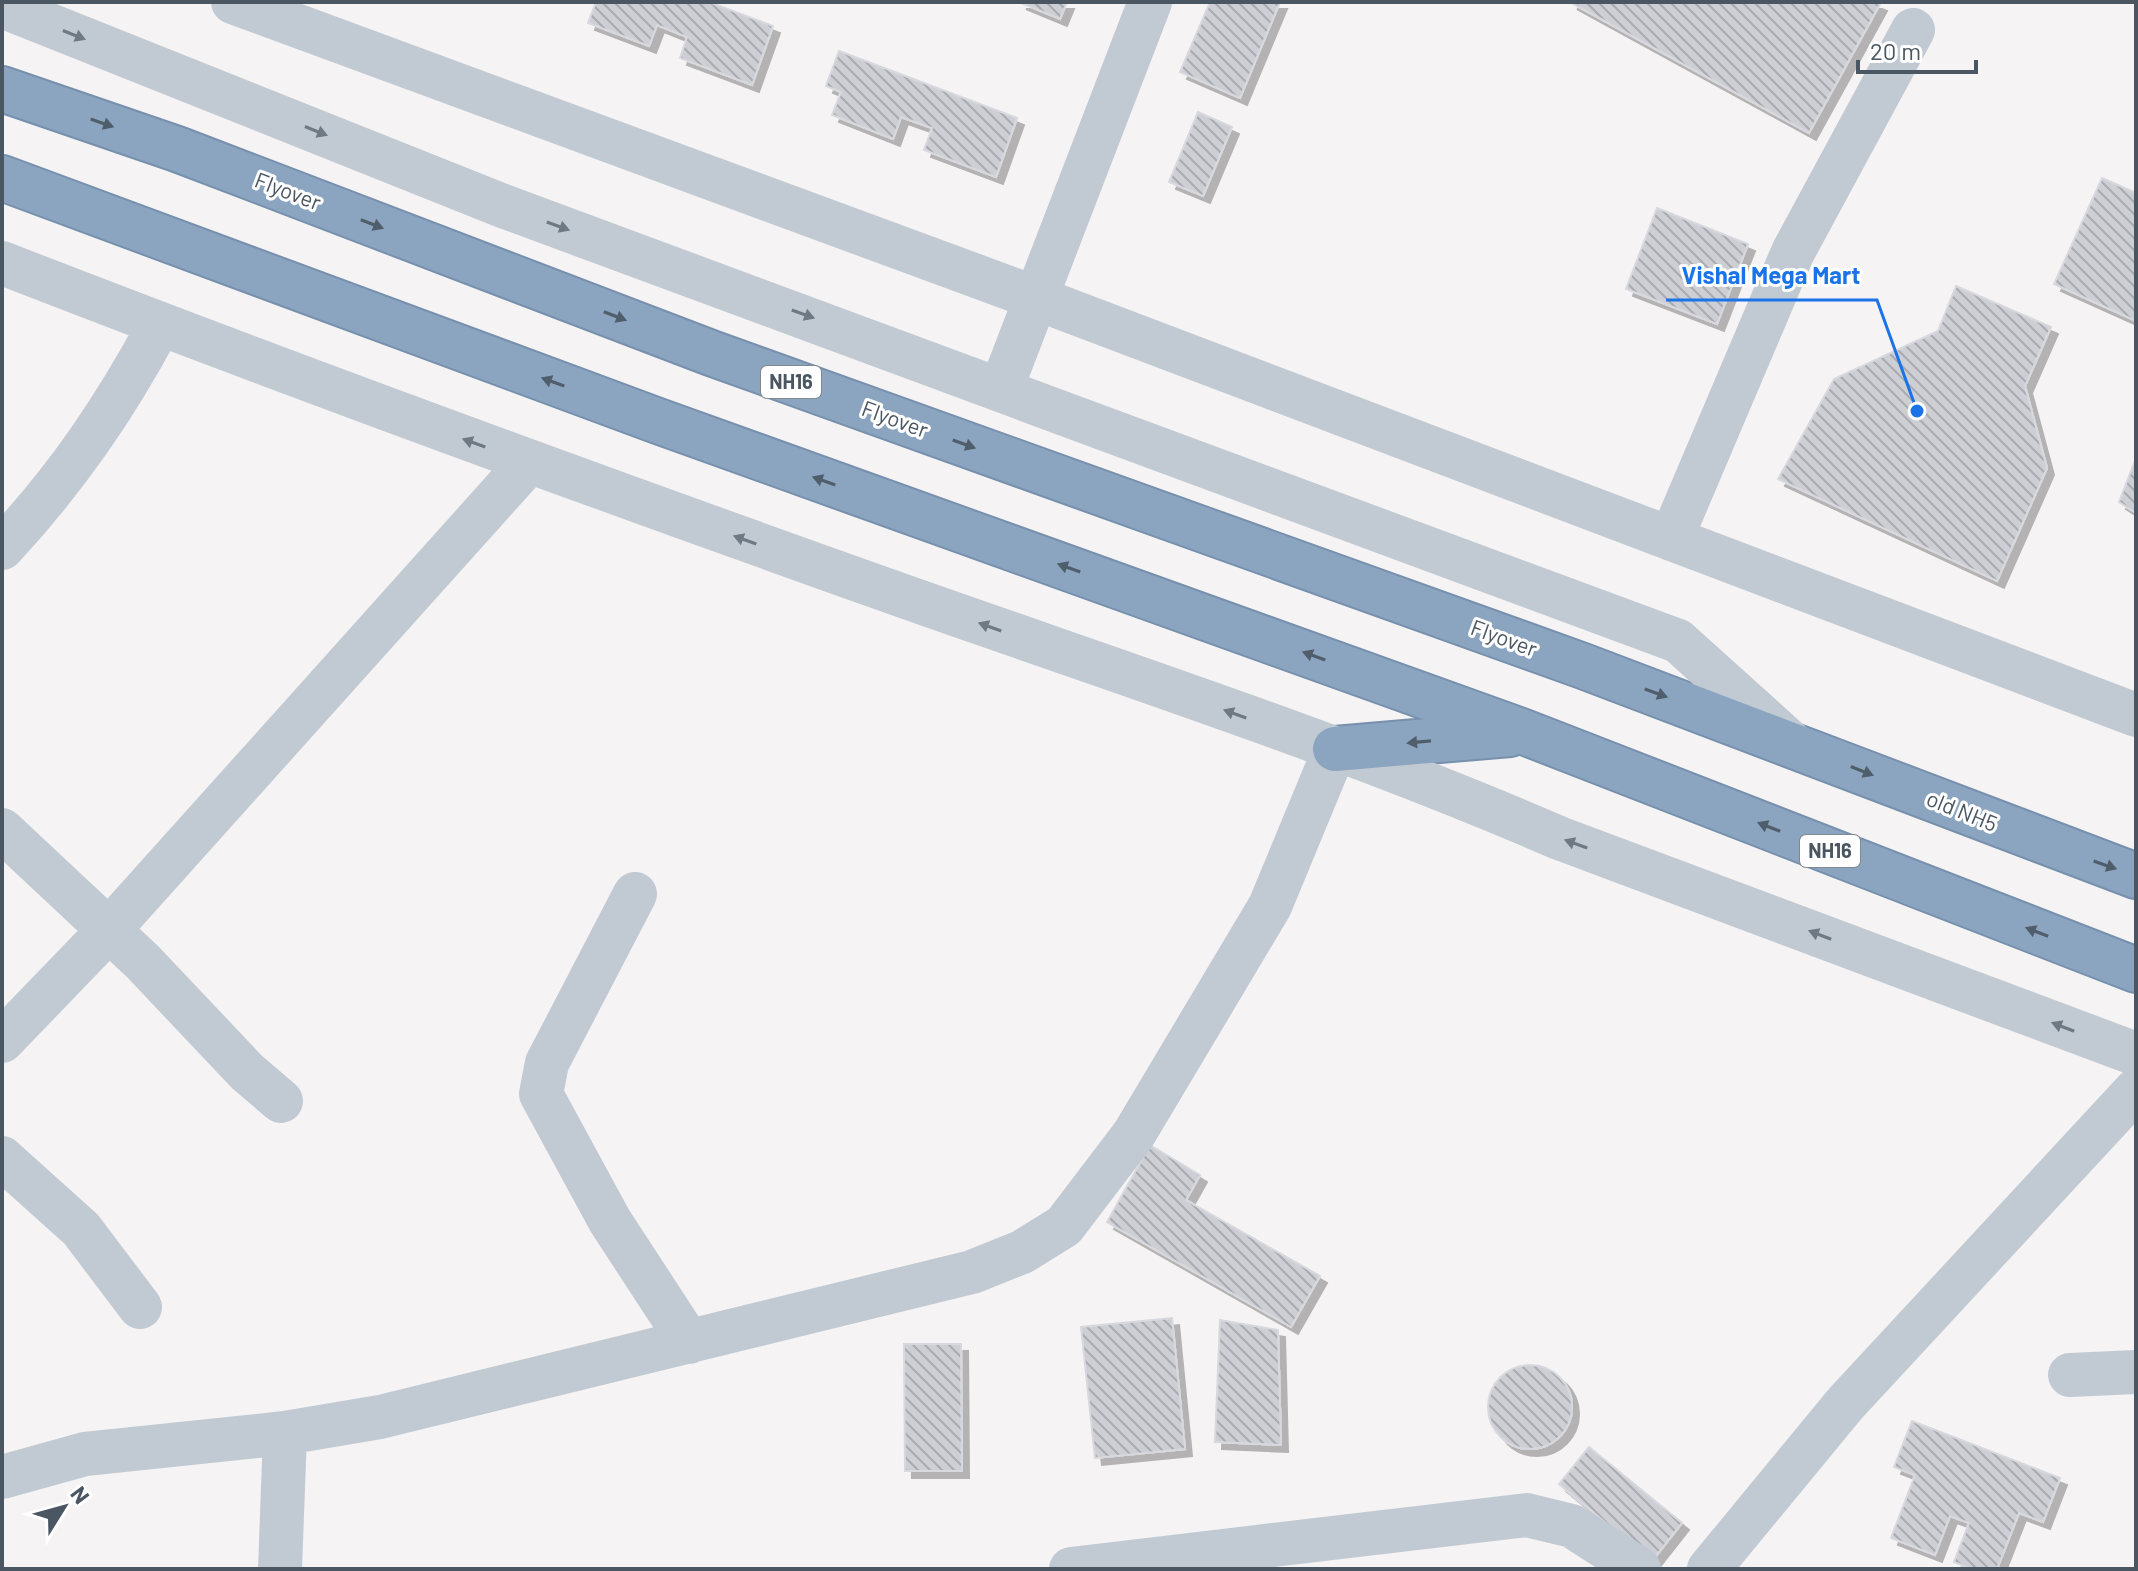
<svg xmlns="http://www.w3.org/2000/svg" width="2138" height="1571" viewBox="0 0 2138 1571" font-family="Barlow,sans-serif">
<defs>
<pattern id="building-back-hatch" width="6" height="6" patternUnits="userSpaceOnUse" patternTransform="scale(2)"><rect width="6" height="6" fill="#cdcfd5"/><path d="M-1 5l2 2M0 0l6 6M5-1l2 2" fill="none" stroke="#a8abb0"/></pattern>
<filter id="shadow"><feDropShadow dx="7" dy="7" stdDeviation="0" flood-color="#0004"/></filter>
</defs>
<rect width="100%" height="100%" fill="#f5f3f3"/>
<path fill="url(#building-back-hatch)" stroke="#d7d9de" stroke-width="2" filter="url(#shadow)" d="M596,2H709L773,26L752,85L680,58L687,37L657,25L649,46L588,23Z
M1019,2H1067L1060,19Z
M1210,2H1280L1240,98L1180,72Z
M1570,2H1875L1880,4L1809,133Z
M839,51L1017,118L996,177L924,150L932,128L901,117L893,139L832,115L841,92L826,86Z
M1198,112L1232,127L1203,196L1169,182Z
M2102,178L2136,193V321L2054,284Z
M1657,208L1748,244L1717,324L1626,289Z
M1956,286L2051,327L2025,386L2047,468L1997,581L1778,479L1834,379L1938,331Z
M2136,458V513L2119,502Z
M1150,1145L1200,1175L1186,1200L1320,1276L1291,1327L1107,1222Z
M1172,1318L1185,1449L1095,1458L1081,1327Z
M1220,1320L1278,1330L1281,1445L1215,1442Z
M904,1344H961L962,1471H905Z
M1488 1407a42 42 0 1 1 84 0a42 42 0 1 1-84 0Z
M1912,1421L2060,1478L2043,1522L2019,1513L1997,1569H1971L1954,1562L1969,1523L1950,1516L1935,1555L1891,1538L1915,1475L1894,1467Z
M1589,1447L1682,1523L1652,1561L1559,1484Z"/>
<g fill="none" stroke-linecap="round" stroke-linejoin="round">
<g stroke="#7690ad" stroke-width="48">
<path id="highway" d="M2,89L177,149L711,353L1583,666L2136,876
M2,178L658,421L1524,732L2136,970
M1335,749L1510,734"/>
</g>
<path stroke="#c1cad2" stroke-width="44" d="M233,2L1036,298L2136,715
M2,6L503,206L1678,641L1790,742
M2,263C303,380 605,490 909,598C1127,675 1347,746 1559,838L2136,1054
M1001,389L1150,2
M1671,539L1793,252L1913,30
M2,548C67,478 115,408 160,324
M2,830L143,962L247,1072L281,1101
M635,894L547,1063L541,1094L610,1221L689,1342
M2,1041L108,931L528,463
M2,1158L81,1229L140,1307
M2070,1375L2136,1372
M285,1433L380,1417L972,1272L1022,1252L1064,1226L1134,1134L1270,906L1335,749
M2,1477L85,1454L285,1433L280,1569
M1071,1569L1527,1515L1572,1526L1639,1569
M1709,1569L1845,1404L2136,1090"/>
<use href="#highway" stroke="#8ba5c1" stroke-width="44"/>
</g>
<defs><path id="oneway-solid" d="M-6-.8H1V-3.2L6.5 0L1 3.2V.8H-6Z" transform="scale(2)"/></defs>
<g fill="#6e7983">
<use href="#oneway-solid" transform="translate(74 35) rotate(22)"/>
<use href="#oneway-solid" transform="translate(316 131) rotate(22)"/>
<use href="#oneway-solid" transform="translate(558 226) rotate(20)"/>
<use href="#oneway-solid" transform="translate(803 314) rotate(20)"/>
<use href="#oneway-solid" transform="translate(474 443) rotate(-160)"/>
<use href="#oneway-solid" transform="translate(745 540) rotate(-160)"/>
<use href="#oneway-solid" transform="translate(990 627) rotate(-160)"/>
<use href="#oneway-solid" transform="translate(1235 714) rotate(-160)"/>
<use href="#oneway-solid" transform="translate(1576 844) rotate(-160)"/>
<use href="#oneway-solid" transform="translate(1820 935) rotate(-159)"/>
<use href="#oneway-solid" transform="translate(2063 1027) rotate(-159)"/>
</g>
<g fill="#505e6b">
<use href="#oneway-solid" transform="translate(102 123) rotate(19)"/>
<use href="#oneway-solid" transform="translate(372 224) rotate(21)"/>
<use href="#oneway-solid" transform="translate(615 316) rotate(21)"/>
<use href="#oneway-solid" transform="translate(553 382) rotate(-160)"/>
<use href="#oneway-solid" transform="translate(964 444) rotate(20)"/>
<use href="#oneway-solid" transform="translate(824 481) rotate(-160)"/>
<use href="#oneway-solid" transform="translate(1069 568) rotate(-160)"/>
<use href="#oneway-solid" transform="translate(1314 656) rotate(-160)"/>
<use href="#oneway-solid" transform="translate(1656 693) rotate(20)"/>
<use href="#oneway-solid" transform="translate(1419 742) rotate(175)"/>
<use href="#oneway-solid" transform="translate(1862 771) rotate(22)"/>
<use href="#oneway-solid" transform="translate(1769 827) rotate(-159)"/>
<use href="#oneway-solid" transform="translate(2105 865) rotate(19)"/>
<use href="#oneway-solid" transform="translate(2037 932) rotate(-159)"/>
</g>
<g text-anchor="middle" stroke-width="6" stroke-linejoin="round" paint-order="stroke">
<g fill="#fff" stroke="#808990" stroke-width="2">
<rect x="761" y="366" width="60" height="32" rx="6"/>
<rect x="1800" y="835" width="60" height="32" rx="6"/>
</g>
<g font-size="20" font-weight="bold" fill="#4a5661">
<text x="791" y="389">NH16</text>
<text x="1830" y="858">NH16</text>
</g>
<g font-size="22" fill="#4a5661" stroke="#fff">
<text transform="translate(288 191) rotate(21)" y="8">Flyover</text>
<text transform="translate(895 419) rotate(20)" y="8">Flyover</text>
<text transform="translate(1504 638) rotate(20)" y="8">Flyover</text>
<text transform="translate(1962 811) rotate(22)" y="8">old NH5</text>
</g>
</g>
<path fill="none" stroke="#1a73e8" stroke-width="3" d="M1917 411L1877 300H1666"/>
<circle fill="#1a73e8" stroke="#fff" stroke-width="3" cx="1917" cy="411" r="8"/>
<g font-size="24" text-anchor="middle" font-weight="bold" fill="#1a73e8" stroke="#fff" stroke-width="6" stroke-linejoin="round" paint-order="stroke">
<text x="1771" y="284">Vishal Mega Mart</text>
</g>
<rect width="2138" height="1571" fill="none" stroke="#4a5661" stroke-width="8"/>
<g transform="translate(64 1507) rotate(53)" stroke="#ffffff" stroke-width="6" paint-order="stroke">
<path d="M0-6L14 30L0 20L-14 30Z" fill="#4a5661"/>
<text y="-12" font-size="22" font-weight="bold" text-anchor="middle" fill="#4a5661">N</text>
</g>
<path d="M1858 60v12h118v-12" fill="none" stroke="#4a5661" stroke-width="4"/>
<text x="1870" y="60" font-size="24" fill="#4a5661" stroke="#ffffff" stroke-width="6" paint-order="stroke">20 m</text>
</svg>
